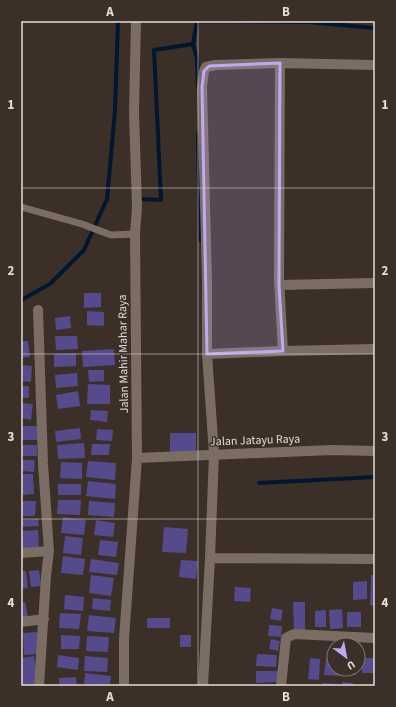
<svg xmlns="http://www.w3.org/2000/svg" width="396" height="707" viewBox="0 0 396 707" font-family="'Source Sans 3',sans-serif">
<rect width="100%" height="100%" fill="#3b2f28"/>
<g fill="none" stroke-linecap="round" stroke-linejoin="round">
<path stroke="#001631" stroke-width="4" d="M193,44L197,59L198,87
M198,134L200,240
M143,199L161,200L154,50L193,44L197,21L308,22L375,28
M21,300L50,284L84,250L107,199L115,111L118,21
M259,483L375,477"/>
</g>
<path fill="#554a8c" d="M84,293H101V307L84,308Z
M87,311L104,312V326L87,325Z
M70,316L71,328L56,330L55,318Z
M55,336H77L78,349L56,350Z
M21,341H28L30,357L21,358Z
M114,349L115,365L83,367L82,351Z
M76,353V366L54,367V354Z
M21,365L32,366L31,382L21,381Z
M88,370H104V381L89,382Z
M77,373L78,386L56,388L55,375Z
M88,384L110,385V404H87Z
M21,386H29V398H21Z
M78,391L80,406L58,409L56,395Z
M21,403L33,404L31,420L21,418Z
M91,410L108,411L107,422L90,420Z
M21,426H38L37,440H21Z
M80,428L81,439L56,442L55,431Z
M97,429L113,430L112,441L96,440Z
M170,433H196V453L170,452Z
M84,443L85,458L58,459L57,445Z
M92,444H110L109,455H91Z
M21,445H37V456H21Z
M21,460H35L34,472L21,471Z
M88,461L116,463L115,480L86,477Z
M61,462L82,463V479L60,478Z
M21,474H33L34,494L21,495Z
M88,481L116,484L115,499L86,496Z
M58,484H81V495H58Z
M58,500H81L80,515L57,514Z
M21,501H36L35,516H21Z
M89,501L115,503L114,517L88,515Z
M63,517L86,520L84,535L61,533Z
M38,519L39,526L21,527V520Z
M96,520L115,523L113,537L94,535Z
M164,527L188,529L186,553L162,552Z
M38,530L39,548L21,549V531Z
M65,536L83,538L81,555L63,553Z
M100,540L118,542L116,557L98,555Z
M63,556L85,559L83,575L61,573Z
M91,559L119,563L117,575L89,572Z
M181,560L198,561L196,579L179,577Z
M39,570L41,586L31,587L29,571Z
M21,571H26L28,588L21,589Z
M91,575L114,578L111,596L89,593Z
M371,575H375V606L370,605Z
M367,581V599L353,600V582Z
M235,587L251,588L250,602L234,601Z
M65,595L84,597L83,611L64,609Z
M93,598L111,600L110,611L92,609Z
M21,602H25L28,617L21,618Z
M293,602H305V630H294Z
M272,608L283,610L281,621L270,619Z
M342,609L343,628L330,629L329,610Z
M326,610V627H315V611Z
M347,612H361V627H347Z
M60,613L81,614L79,629L59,628Z
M89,615L116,618L114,633L87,631Z
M147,618H170V628H147Z
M269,625L282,626L281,637L268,636Z
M38,632L39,654L24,655L23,633Z
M61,635L80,636L79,649H61Z
M180,635H191V647H180Z
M87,636L109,637L108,652L86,651Z
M271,639L280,641L278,651L269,649Z
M257,654L277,655L276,667L256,666Z
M58,655L79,658L78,670L57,667Z
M34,656L38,685L21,686V658Z
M85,656L108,658L107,672L84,671Z
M310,658L320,659L319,680L308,679Z
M362,658H375V673H362Z
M326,659H334V669H340V676L324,675Z
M346,669H356V675H346Z
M256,671H278V682L256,683Z
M85,673L111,676L110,686L84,684Z
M76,677L77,686H59V678Z
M342,682L353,683L352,686H342Z
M323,683L339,684V686H322Z"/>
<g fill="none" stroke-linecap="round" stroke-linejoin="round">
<path stroke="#7b6c64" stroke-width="7" d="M21,207L82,224L111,235L135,234"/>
<path stroke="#7b6c64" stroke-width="10" d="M280,63L279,279L283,351
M279,285L375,283
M38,310L43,464L49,551L46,576L39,686
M207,354L283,351L375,349
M137,458L332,450L375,451
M21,553L49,551
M210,558L375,559
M21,622L44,619
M124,686V639L137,458L135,234L137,207L134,112L136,21
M203,686L210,558L214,454L207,354V282L202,87L204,71L206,67L215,65L280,63L375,65
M281,686L286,638L294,634L375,638"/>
</g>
<path fill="#c1a8f3" fill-opacity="0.2" stroke="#c1a8f3" stroke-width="3" stroke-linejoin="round" d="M280,63L279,285L283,351L207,354L202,87L204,71L209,66Z"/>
<path fill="none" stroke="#e5ddd8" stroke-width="1" stroke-opacity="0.55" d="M198,21V686M21,188H375M21,354H375M21,519H375"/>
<g text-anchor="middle" stroke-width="3" stroke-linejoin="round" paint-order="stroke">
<g font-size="12" fill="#e5ddd8" stroke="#3b2f28">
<text transform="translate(123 354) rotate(-91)" y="4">Jalan Mahir Mahar Raya</text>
<text transform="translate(255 440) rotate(-2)" y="4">Jalan Jatayu Raya</text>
</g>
</g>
<rect width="396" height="707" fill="none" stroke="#3b2f28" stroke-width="44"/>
<g transform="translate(346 657) rotate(148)"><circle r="19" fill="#3b2f28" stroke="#7f756e"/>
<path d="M0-3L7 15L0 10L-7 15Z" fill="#c1a8f3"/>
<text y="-6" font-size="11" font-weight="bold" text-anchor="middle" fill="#e5ddd8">U</text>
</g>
<rect x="22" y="22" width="352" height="663" fill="none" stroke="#e5ddd8" stroke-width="1.5"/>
<g font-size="13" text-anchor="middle" font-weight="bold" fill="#e5ddd8">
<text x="110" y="16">A</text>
<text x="286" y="16">B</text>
<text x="11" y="109">1</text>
<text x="385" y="109">1</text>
<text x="11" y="275">2</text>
<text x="385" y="275">2</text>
<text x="11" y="441">3</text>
<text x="385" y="441">3</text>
<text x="11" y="607">4</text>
<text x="385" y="607">4</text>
<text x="110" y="701">A</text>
<text x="286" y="701">B</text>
</g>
</svg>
